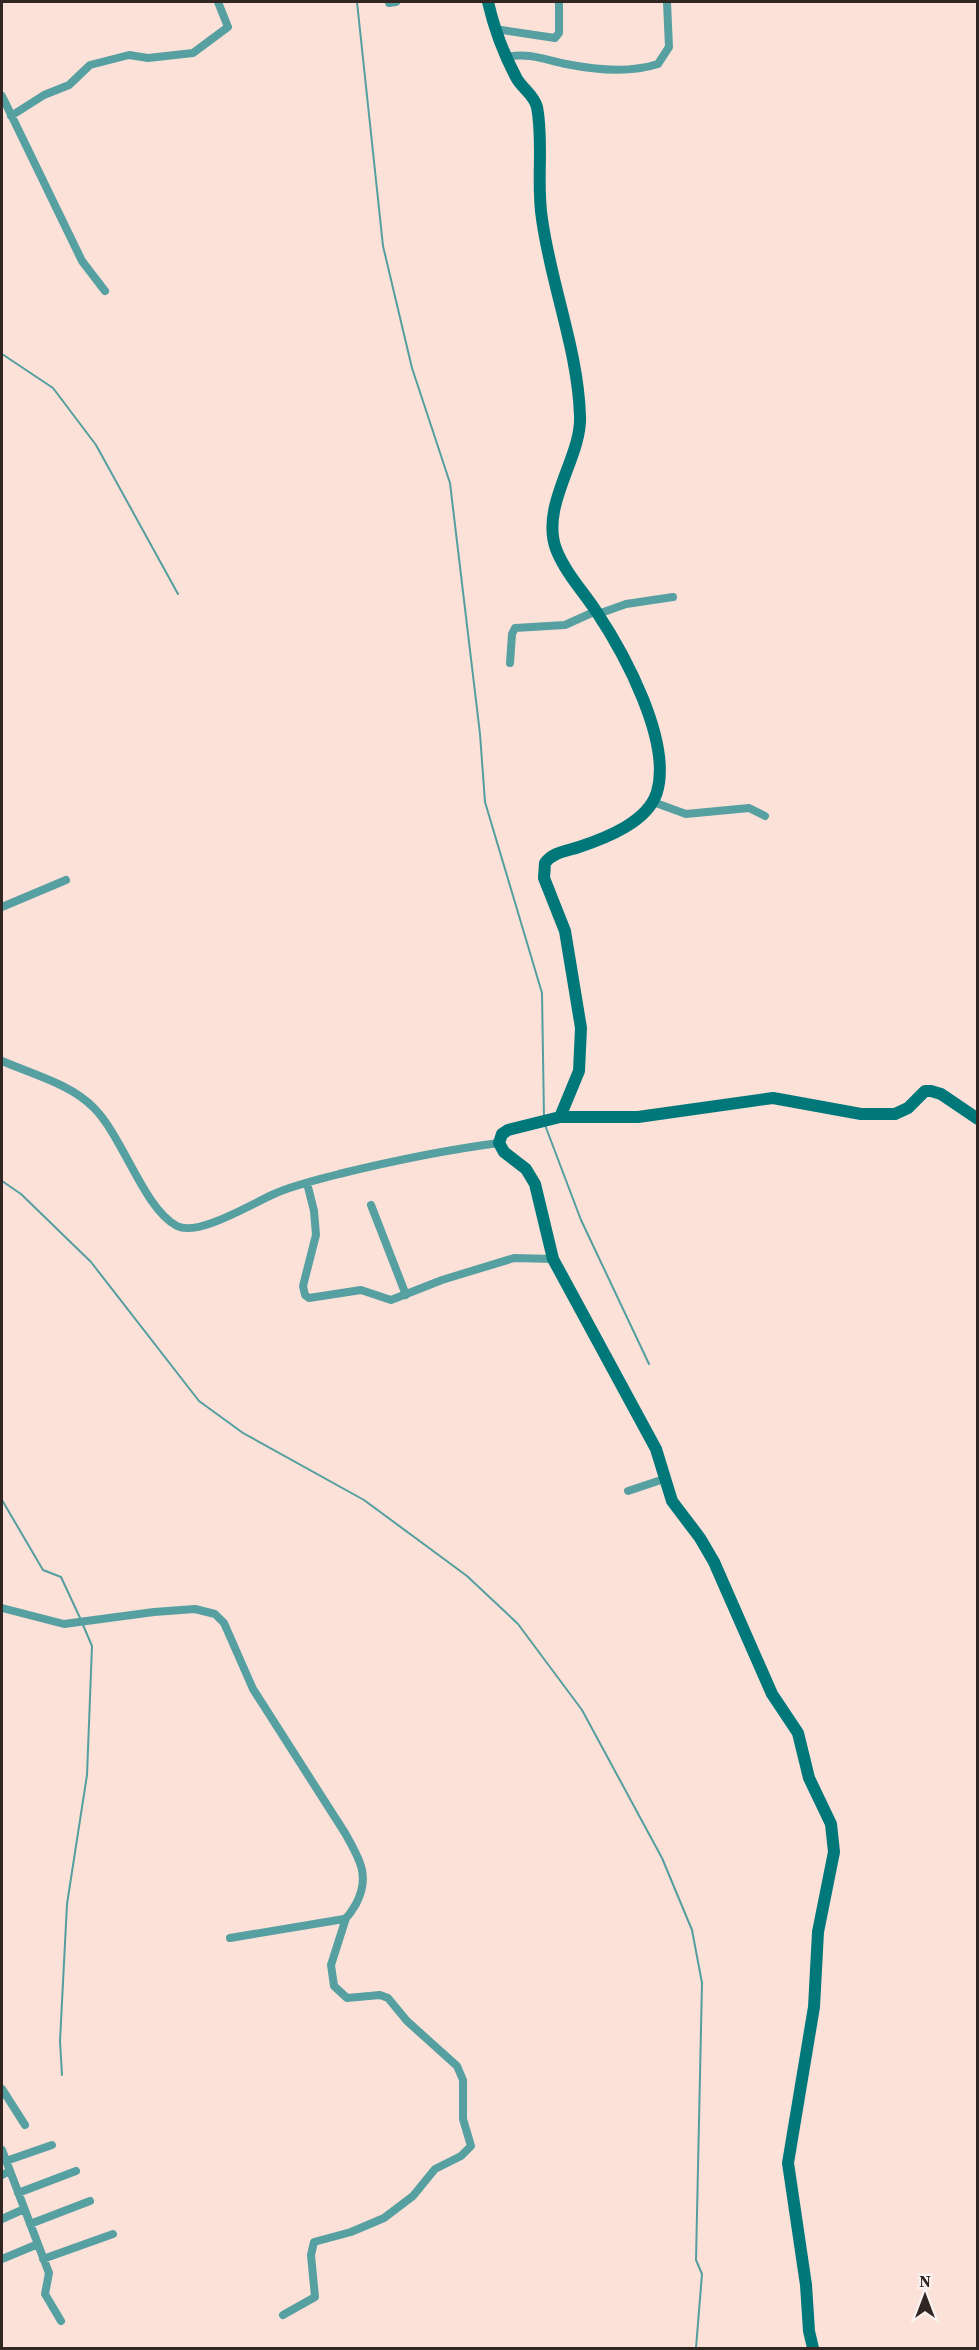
<svg xmlns="http://www.w3.org/2000/svg" width="979" height="2350" viewBox="0 0 979 2350" font-family="'Source Serif 4',serif">
<rect width="100%" height="100%" fill="#fce1d9"/>
<g fill="none" stroke-linecap="round" stroke-linejoin="round">
<path stroke="#539f9f" stroke-width="2" d="M357,2L383,246L412,368L450,483L480,734L485,802L542,993L544,1117
M2,354L53,388L96,445L178,594
M545,1125L581,1220L649,1364
M2,1181L21,1194L91,1262L199,1401L243,1433L364,1500L467,1576L518,1624L582,1710L662,1858L692,1930L702,1983L696,2260L702,2274L696,2348
M2,1500L43,1570L61,1577L81,1620
M62,2075L60,2041L67,1904L87,1775L92,1646L83,1625"/>
<path stroke="#56a0a1" stroke-width="8" d="M389,3L396,2
M495,29L555,38L559,33V2
M507,57C528,52 546,60 566,64C596,70 630,73 658,64L669,47L667,2
M2,96L82,261L105,291
M11,116L44,95L69,85L90,65L129,55L148,58L193,53L228,27L218,2
M598,614L626,604L673,597
M510,663L512,634L515,628L565,625L596,611
M653,802L686,814L749,808L765,816
M2,907L66,880
M2,1061C32,1074 71,1084 94,1108C123,1137 144,1209 177,1226C198,1237 253,1203 274,1194C294,1185 317,1180 339,1174C392,1161 445,1150 499,1143
M307,1183L314,1211L316,1235L303,1286L305,1295L309,1298L361,1290L391,1300L442,1280L514,1258L553,1259
M371,1205L406,1295
M628,1491L664,1479
M2,1608L64,1624L154,1612L195,1609L215,1614L224,1623L253,1689L345,1833C359,1858 371,1876 356,1904C352,1910 350,1916 344,1919L230,1938
M2,2089L25,2125
M2,2150L49,2273L45,2294L61,2321
M6,2161L52,2145
M2,2175L10,2171
M18,2193L76,2171
M2,2219L24,2209
M30,2224L90,2201
M2,2259L38,2244
M43,2259L113,2234
M283,2315L315,2297L311,2255L314,2242L351,2232L384,2218L413,2196L435,2169L461,2156L471,2146L463,2119V2080L457,2066L407,2021L388,1998L380,1995L347,1998L334,1986L331,1965L346,1918"/>
<path stroke="#00787a" stroke-width="12" d="M488,2C494,28 504,55 517,79C523,89 534,95 537,107C544,143 536,182 542,219C551,285 578,350 580,416C582,457 540,505 556,549C565,572 582,590 596,611C624,653 672,741 657,792C648,822 606,838 579,847C567,851 553,852 545,863L544,878L565,931L581,1028L579,1071L560,1117
M813,2348L809,2331L806,2285L788,2163L814,2007L818,1932L834,1852L831,1824L809,1778L798,1733L772,1694L714,1562L700,1538L672,1501L656,1449L553,1259L535,1184L526,1169L504,1152L499,1143L502,1134L508,1130L560,1117H638L773,1098L861,1114H895L908,1108L925,1091H931L941,1094L978,1119"/>
</g>
<rect width="979" height="2350" fill="none" stroke="#322622" stroke-width="6"/>
<g transform="translate(925 2296)" stroke="#faf3f1" stroke-width="4.5" paint-order="stroke">
<path d="M0-4.5L10 22L0 15L-10 22Z" fill="#322622"/>
<text y="-9" font-size="16" font-weight="bold" text-anchor="middle" fill="#322622">N</text>
</g>
</svg>
